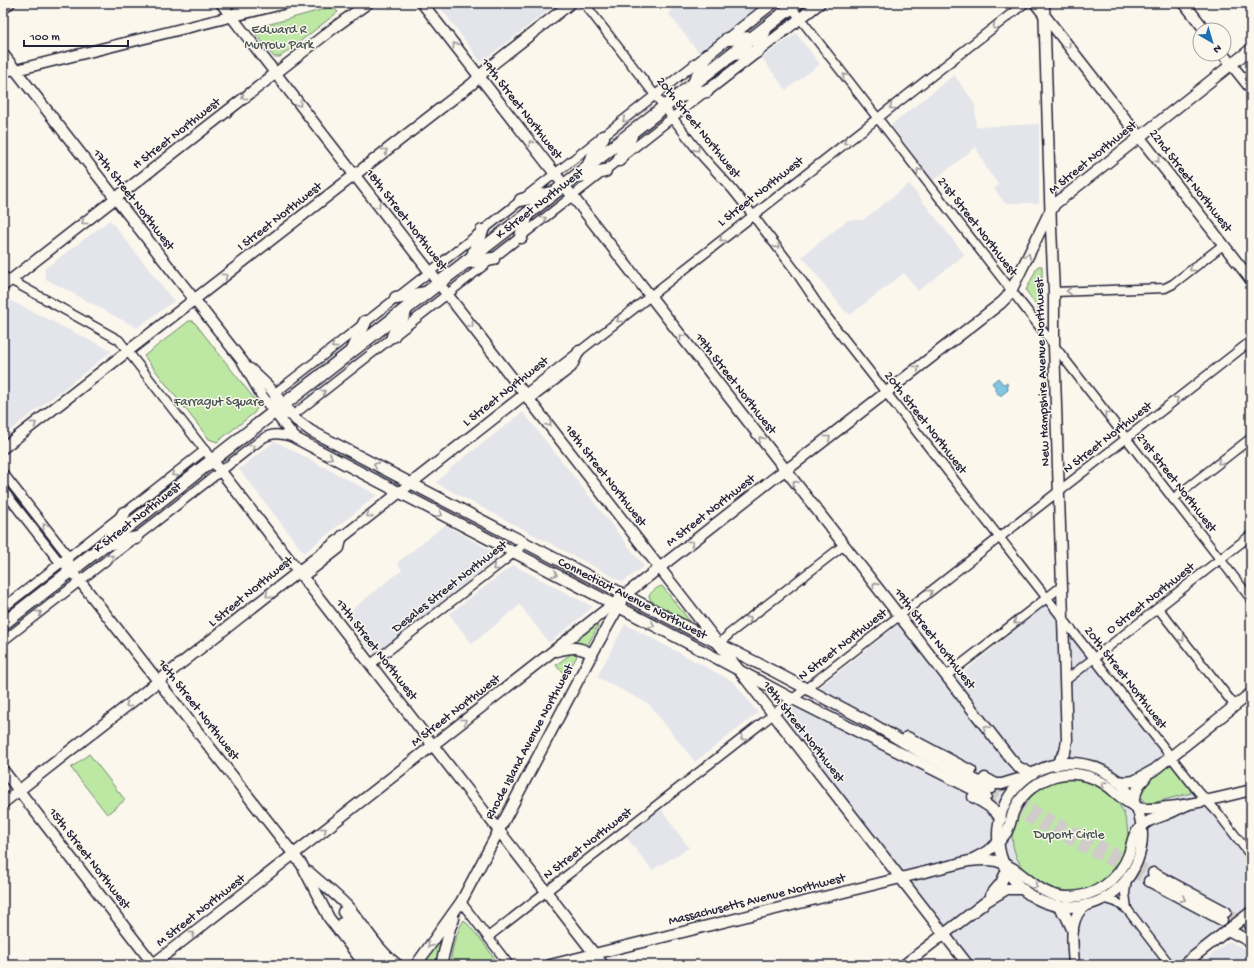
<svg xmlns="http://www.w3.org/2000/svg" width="1254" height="968" viewBox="0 0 1254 968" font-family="'Gochi Hand',sans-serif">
<rect width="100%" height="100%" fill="#fbf7ec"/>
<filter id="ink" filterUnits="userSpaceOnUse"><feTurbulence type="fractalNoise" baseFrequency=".025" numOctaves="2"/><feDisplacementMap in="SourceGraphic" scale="8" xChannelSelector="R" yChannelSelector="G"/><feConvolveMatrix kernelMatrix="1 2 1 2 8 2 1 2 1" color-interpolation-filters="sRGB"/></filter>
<g filter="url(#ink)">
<g fill="#e3e5eb">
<polygon points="437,3 468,3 472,11 479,6 490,3 558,3 481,62"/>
<polygon points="681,3 763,3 699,53 668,13"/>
<polygon points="796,33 820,64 786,90 762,58"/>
<polygon points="954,75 971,98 975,106 976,127 1039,124 1039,203 1005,203 994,189 999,185 988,171 976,147 933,181 891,125"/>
<polygon points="909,184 965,255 918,291 904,273 850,315 847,312 846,313 802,256 848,220 863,220"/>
<polygon points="110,220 174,301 137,328 46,279 44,269"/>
<polygon points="7,299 112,351 3,436 3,302"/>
<polygon points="523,412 644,566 623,582 436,483 452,467"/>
<polygon points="275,441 377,495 304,553 239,469"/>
<polygon points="445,525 497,554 497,558 378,652 374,653 372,652 345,615 402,570 397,563"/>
<polygon points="513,565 593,607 549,643 520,605 472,644 449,614"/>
<polygon points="1046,604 1157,747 1177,764 1251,856 1251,912 1183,965 968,965 778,720 899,624 947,686"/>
<polygon points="625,624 734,682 758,713 695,762 649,704 597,677"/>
<polygon points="661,809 689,848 652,870 626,837"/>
<polygon points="1229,941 1251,952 1251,965 1198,965"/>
</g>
<g fill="#bde8a4" stroke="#708570">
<polygon points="328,8 335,9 338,12 280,57 274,57 252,29"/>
<polygon points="1038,266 1042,266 1042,312 1040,312 1026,290"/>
<polygon points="189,321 193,321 195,323 259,405 254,413 217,442 209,439 144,356"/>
<path d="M662 586 689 620 688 621 651 601 649 596C651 592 657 587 662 586Z"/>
<polygon points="596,624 597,624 598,626 587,646 578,645 576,643 577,640"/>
<polygon points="572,653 574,653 577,656 567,674 559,669 556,665"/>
<polygon points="89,754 125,800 107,814 71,768"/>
<polygon points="1168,765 1172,765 1189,787 1191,793 1156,802 1146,803 1139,796 1140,788"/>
<circle cx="1070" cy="835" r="58"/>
<path d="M464 920 483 942 499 965H451C449 955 458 928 464 920Z"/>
<polygon points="441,939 436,965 429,965 422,962"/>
</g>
<polygon fill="#82c5e3" stroke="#5c84a0" points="998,378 1003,384 1007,383 1008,390 1000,396 994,389 996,388 992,383"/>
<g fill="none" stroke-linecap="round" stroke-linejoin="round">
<g stroke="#d0ccc9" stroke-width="10" stroke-dasharray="10 5" stroke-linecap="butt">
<polyline points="991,788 1153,873"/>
<polyline points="986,796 1149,881"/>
<polyline points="1226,912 1247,923"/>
<polyline points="1222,920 1246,932"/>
</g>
<defs>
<g id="minor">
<polyline points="584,3 702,156 732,189 748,209 794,269 823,312 1197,790 1218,813 1251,856"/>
<polyline points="789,4 1251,599"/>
<polyline points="3,10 11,3"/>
<polyline points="231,16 246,3"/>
<polyline points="705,56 274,394 275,412 292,416 705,92"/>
<polyline points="3,72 16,70"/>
<polyline points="3,276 119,340 213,461"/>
<polyline points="1054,292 1165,288 1173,284 1223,245"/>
<polyline points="525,394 1025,3"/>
<polyline points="3,473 65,552 69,562"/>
<polyline points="3,490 57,559 65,565"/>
<polyline points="1173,499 1251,438"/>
<polyline points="3,608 205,450"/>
<polyline points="1158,608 1235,706"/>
<path d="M3 641 262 439C274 431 283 435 295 438"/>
<polyline points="720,644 729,634 844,545"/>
<polyline points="371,664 505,560 525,543"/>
<polyline points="946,676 1062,586"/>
<polyline points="1066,680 1251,535"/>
<polyline points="1103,898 1116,902 1127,909 1170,965"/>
<polyline points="461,902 509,965"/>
<polyline points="1127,909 1125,893 1127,878"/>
<polyline points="488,937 1251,341"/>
</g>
<g id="major">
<polyline points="221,3 968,965"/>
<polyline points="422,3 1010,758 1018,767 1032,774"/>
<polyline points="1035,3 1251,280"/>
<polyline points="1044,3 1051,228 1054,292 1054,345 1067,740 1065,752 1056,765"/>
<polyline points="1184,3 1205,30"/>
<polyline points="3,54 243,362 262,396 295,438 705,652 787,696 986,796"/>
<polyline points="1223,54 1251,89"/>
<polyline points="707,55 773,3"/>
<polyline points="16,70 286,3"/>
<polyline points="707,91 820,3"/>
<polyline points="3,286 335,27 368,3"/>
<polyline points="250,369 269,387 296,420 311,431 694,631 773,671 871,723 920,752 991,788"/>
<polyline points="529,399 571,367 579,351"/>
<polyline points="3,448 446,104 472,84 488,68 571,3"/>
<polyline points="213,461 603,965"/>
<polyline points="72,571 302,865 329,918 365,965"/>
<polyline points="303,576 339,548 342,536"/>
<path d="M557 651C572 647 578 646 592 654"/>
<polyline points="907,737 971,771"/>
<circle cx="1070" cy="835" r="72"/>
<polyline points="3,770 154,965"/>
<polyline points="985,778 996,784 1002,784 1025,777"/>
<polyline points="1117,781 1127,782 1134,781 1154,770 1251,693"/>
<path d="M973 797C984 803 994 808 1001 819"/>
<polyline points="1133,801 1139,785 1146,777"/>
<polyline points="3,803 525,394"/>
<path d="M973 859C986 853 998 845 1006 833 1010 827 1011 819 1013 813 1019 797 1033 784 1049 778 1069 770 1092 774 1109 787 1120 796 1130 807 1144 809 1153 810 1160 808 1168 807 1196 804 1224 797 1251 790"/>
<path d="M309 872C321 883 336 894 348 907 365 926 377 950 398 965"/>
<polyline points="1153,873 1226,912"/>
<polyline points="1149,881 1222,920"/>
<polyline points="991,895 1001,883 1007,870"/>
<polyline points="1057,905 1066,916 1073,931"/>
<polyline points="343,912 384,965"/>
<polyline points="342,923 375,965"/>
<polyline points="1250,925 1251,925"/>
<polyline points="1228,930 1251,942"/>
<polyline points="152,965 778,475 793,465 1001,303 1006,298 1011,291 1048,215 1055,204 1251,49"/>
<polyline points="416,965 461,902 592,654 621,602"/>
<polyline points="441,965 450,928 454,919"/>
<path d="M550 965 969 861C978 860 988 859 996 861 1024 868 1034 895 1066 897 1094 898 1119 881 1129 854 1132 845 1132 836 1139 829 1147 820 1154 819 1165 815 1172 812 1180 808 1187 805"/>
<polyline points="904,965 987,901 1007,889 1023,889"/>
<path d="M1074 965C1073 945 1067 918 1086 905"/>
<polyline points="1183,965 1251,912"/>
</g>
<g id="highway">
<polyline points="727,39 754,38"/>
<polyline points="732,54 756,52 765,30"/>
<polyline points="694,83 707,55"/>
<polyline points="680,96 707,91"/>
<polyline points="619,160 631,136"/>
<polyline points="589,164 603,137"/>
<polyline points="579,176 605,171"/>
<polyline points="521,200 552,193"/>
<polyline points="521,237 527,214"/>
<polyline points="472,258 482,231"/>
<polyline points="467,262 493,259"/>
<polyline points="396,298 426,293"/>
<polyline points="393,336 405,312"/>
<polyline points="352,350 365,322"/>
<polyline points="109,539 124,513"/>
<polyline points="108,544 136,538"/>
<polyline points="3,624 797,3"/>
</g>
</defs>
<use href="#minor" stroke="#22223b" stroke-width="11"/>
<use href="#major" stroke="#22223b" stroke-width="13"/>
<use href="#highway" stroke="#22223b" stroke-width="15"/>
<use href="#minor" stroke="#fbf7ec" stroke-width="8"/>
<use href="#major" stroke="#fbf7ec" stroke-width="10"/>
<use href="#highway" stroke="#fbf7ec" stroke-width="12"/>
</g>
<defs><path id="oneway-chevron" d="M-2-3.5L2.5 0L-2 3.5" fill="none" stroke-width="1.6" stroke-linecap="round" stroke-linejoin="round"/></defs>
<g stroke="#99979c">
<use href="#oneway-chevron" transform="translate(995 27) rotate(142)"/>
<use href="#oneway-chevron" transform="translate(455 45) rotate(-128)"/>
<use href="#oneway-chevron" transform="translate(1068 46) rotate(53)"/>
<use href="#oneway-chevron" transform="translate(845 76) rotate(-128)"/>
<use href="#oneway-chevron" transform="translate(244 97) rotate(142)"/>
<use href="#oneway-chevron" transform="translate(299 104) rotate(52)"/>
<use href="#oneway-chevron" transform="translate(892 107) rotate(142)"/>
<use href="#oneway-chevron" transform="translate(625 120) rotate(142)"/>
<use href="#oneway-chevron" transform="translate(846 142) rotate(142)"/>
<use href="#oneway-chevron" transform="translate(531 143) rotate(-128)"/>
<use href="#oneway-chevron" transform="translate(697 149) rotate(52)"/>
<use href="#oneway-chevron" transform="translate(385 151) rotate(-38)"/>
<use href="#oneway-chevron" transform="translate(1157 160) rotate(52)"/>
<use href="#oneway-chevron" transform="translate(919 171) rotate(-128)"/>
<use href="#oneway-chevron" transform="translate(378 206) rotate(52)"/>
<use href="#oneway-chevron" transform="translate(544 219) rotate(-39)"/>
<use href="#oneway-chevron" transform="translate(84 222) rotate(142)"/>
<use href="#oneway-chevron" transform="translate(722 239) rotate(142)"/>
<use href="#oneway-chevron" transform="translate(777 246) rotate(52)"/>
<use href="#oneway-chevron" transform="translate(1028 256) rotate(-64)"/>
<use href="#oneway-chevron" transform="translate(1192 269) rotate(142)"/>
<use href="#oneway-chevron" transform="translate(225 276) rotate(-38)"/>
<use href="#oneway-chevron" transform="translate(1069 291) rotate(179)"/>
<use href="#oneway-chevron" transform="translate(619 320) rotate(142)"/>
<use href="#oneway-chevron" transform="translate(471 325) rotate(52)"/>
<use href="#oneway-chevron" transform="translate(682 337) rotate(-128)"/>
<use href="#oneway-chevron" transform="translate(334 346) rotate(142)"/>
<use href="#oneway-chevron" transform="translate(917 368) rotate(-38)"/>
<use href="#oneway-chevron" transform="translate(323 392) rotate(-38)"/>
<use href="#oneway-chevron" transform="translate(1176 399) rotate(-38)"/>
<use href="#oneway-chevron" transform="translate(1107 414) rotate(-128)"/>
<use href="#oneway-chevron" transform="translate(34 424) rotate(-38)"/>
<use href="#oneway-chevron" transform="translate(549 424) rotate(52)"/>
<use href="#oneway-chevron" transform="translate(828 438) rotate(-38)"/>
<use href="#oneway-chevron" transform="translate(761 439) rotate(-128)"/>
<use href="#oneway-chevron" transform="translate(252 447) rotate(-38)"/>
<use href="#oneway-chevron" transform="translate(330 457) rotate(28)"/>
<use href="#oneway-chevron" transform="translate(1220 462) rotate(142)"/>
<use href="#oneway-chevron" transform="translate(376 465) rotate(-153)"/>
<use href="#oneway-chevron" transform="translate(174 474) rotate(142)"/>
<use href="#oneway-chevron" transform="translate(795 483) rotate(-128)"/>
<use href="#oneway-chevron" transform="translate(440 514) rotate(27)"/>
<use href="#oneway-chevron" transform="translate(1030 514) rotate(-38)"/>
<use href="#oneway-chevron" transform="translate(369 515) rotate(142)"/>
<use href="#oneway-chevron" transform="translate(45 526) rotate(-128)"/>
<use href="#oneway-chevron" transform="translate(691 543) rotate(-38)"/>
<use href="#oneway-chevron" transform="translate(111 557) rotate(-38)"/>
<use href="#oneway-chevron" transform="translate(495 568) rotate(142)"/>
<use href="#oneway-chevron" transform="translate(555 574) rotate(28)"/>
<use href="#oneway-chevron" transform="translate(875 585) rotate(-128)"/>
<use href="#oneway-chevron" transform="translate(930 592) rotate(-38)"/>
<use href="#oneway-chevron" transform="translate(268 595) rotate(141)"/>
<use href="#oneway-chevron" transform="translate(39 613) rotate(-38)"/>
<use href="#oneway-chevron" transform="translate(749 619) rotate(-38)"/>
<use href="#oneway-chevron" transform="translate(1016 622) rotate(142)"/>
<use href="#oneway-chevron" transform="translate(652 625) rotate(28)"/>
<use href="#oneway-chevron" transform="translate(1182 639) rotate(52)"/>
<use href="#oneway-chevron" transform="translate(128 705) rotate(142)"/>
<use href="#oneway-chevron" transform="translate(464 721) rotate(-38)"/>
<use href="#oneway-chevron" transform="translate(986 728) rotate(-128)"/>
<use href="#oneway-chevron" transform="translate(743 738) rotate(142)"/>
<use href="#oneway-chevron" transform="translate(1104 784) rotate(-147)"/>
<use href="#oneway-chevron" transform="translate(324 830) rotate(-38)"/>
<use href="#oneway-chevron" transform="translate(1035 886) rotate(35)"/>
<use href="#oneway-chevron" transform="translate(1183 899) rotate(28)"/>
<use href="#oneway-chevron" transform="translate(192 934) rotate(-38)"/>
<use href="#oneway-chevron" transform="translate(430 945) rotate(127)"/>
</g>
</g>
<g text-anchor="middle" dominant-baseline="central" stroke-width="3" stroke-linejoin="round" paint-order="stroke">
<g font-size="13" fill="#495455" stroke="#fbf7ec">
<text x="279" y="30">Edward R<tspan x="279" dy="15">Murrow Park</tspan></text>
<text x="219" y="402">Farragut Square</text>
<text x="1069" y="835">Dupont Circle</text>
</g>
<g font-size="13" fill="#22223b" stroke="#fbf7ec">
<text transform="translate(521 109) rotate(52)">19th Street Northwest</text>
<text transform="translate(698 128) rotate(51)">20th Street Northwest</text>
<text transform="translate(177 134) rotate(-38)">H Street Northwest</text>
<text transform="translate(1093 158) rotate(-39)">M Street Northwest</text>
<text transform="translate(1190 181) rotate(52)">22nd Street Northwest</text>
<text transform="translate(761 192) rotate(-38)">L Street Northwest</text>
<text transform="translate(133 200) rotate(52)">17th Street Northwest</text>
<text transform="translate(540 204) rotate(-38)">K Street Northwest</text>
<text transform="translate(280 217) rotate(-38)">I Street Northwest</text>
<text transform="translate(406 220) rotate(52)">18th Street Northwest</text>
<text transform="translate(977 227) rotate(52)">21st Street Northwest</text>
<text transform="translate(1043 372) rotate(-92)">New Hampshire Avenue Northwest</text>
<text transform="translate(735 384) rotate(52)">19th Street Northwest</text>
<text transform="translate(506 392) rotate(-38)">L Street Northwest</text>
<text transform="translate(925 423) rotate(52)">20th Street Northwest</text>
<text transform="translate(1108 438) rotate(-38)">N Street Northwest</text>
<text transform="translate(605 476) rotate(52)">18th Street Northwest</text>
<text transform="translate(1176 483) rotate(52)">21st Street Northwest</text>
<text transform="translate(711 511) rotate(-38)">M Street Northwest</text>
<text transform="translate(138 518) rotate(-38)">K Street Northwest</text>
<text transform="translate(450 587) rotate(-38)">Desales Street Northwest</text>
<text transform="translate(251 592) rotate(-39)">L Street Northwest</text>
<text transform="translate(632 599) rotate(27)">Connecticut Avenue Northwest</text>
<text transform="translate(1151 599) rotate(-38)">O Street Northwest</text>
<text transform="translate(934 639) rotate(52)">19th Street Northwest</text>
<text transform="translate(843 645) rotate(-38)">N Street Northwest</text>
<text transform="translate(376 650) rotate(52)">17th Street Northwest</text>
<text transform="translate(1125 678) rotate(52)">20th Street Northwest</text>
<text transform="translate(198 710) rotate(52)">16th Street Northwest</text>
<text transform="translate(456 711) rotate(-38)">M Street Northwest</text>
<text transform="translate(803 732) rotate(52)">18th Street Northwest</text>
<text transform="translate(530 742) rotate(-62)">Rhode Island Avenue Northwest</text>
<text transform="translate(588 844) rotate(-38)">N Street Northwest</text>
<text transform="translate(89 859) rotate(52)">15th Street Northwest</text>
<text transform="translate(757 900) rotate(-14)">Massachusetts Avenue Northwest</text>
<text transform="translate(201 911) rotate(-38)">M Street Northwest</text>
</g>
</g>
<rect width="1254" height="968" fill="none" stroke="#fbf7ec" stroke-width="16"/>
<rect x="8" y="8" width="1238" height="952" fill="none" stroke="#22223b" stroke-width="1.5" filter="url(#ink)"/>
<g transform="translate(1212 42) rotate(142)"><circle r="19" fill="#fbf7ec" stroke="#a4a2a5"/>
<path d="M0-3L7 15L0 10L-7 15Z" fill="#1f6fb2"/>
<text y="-6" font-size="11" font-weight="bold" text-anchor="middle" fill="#22223b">N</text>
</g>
<path d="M24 40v6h104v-6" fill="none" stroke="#22223b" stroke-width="2"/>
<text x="30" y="40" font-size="12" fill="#22223b" stroke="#fbf7ec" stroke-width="3" paint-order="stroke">100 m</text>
</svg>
